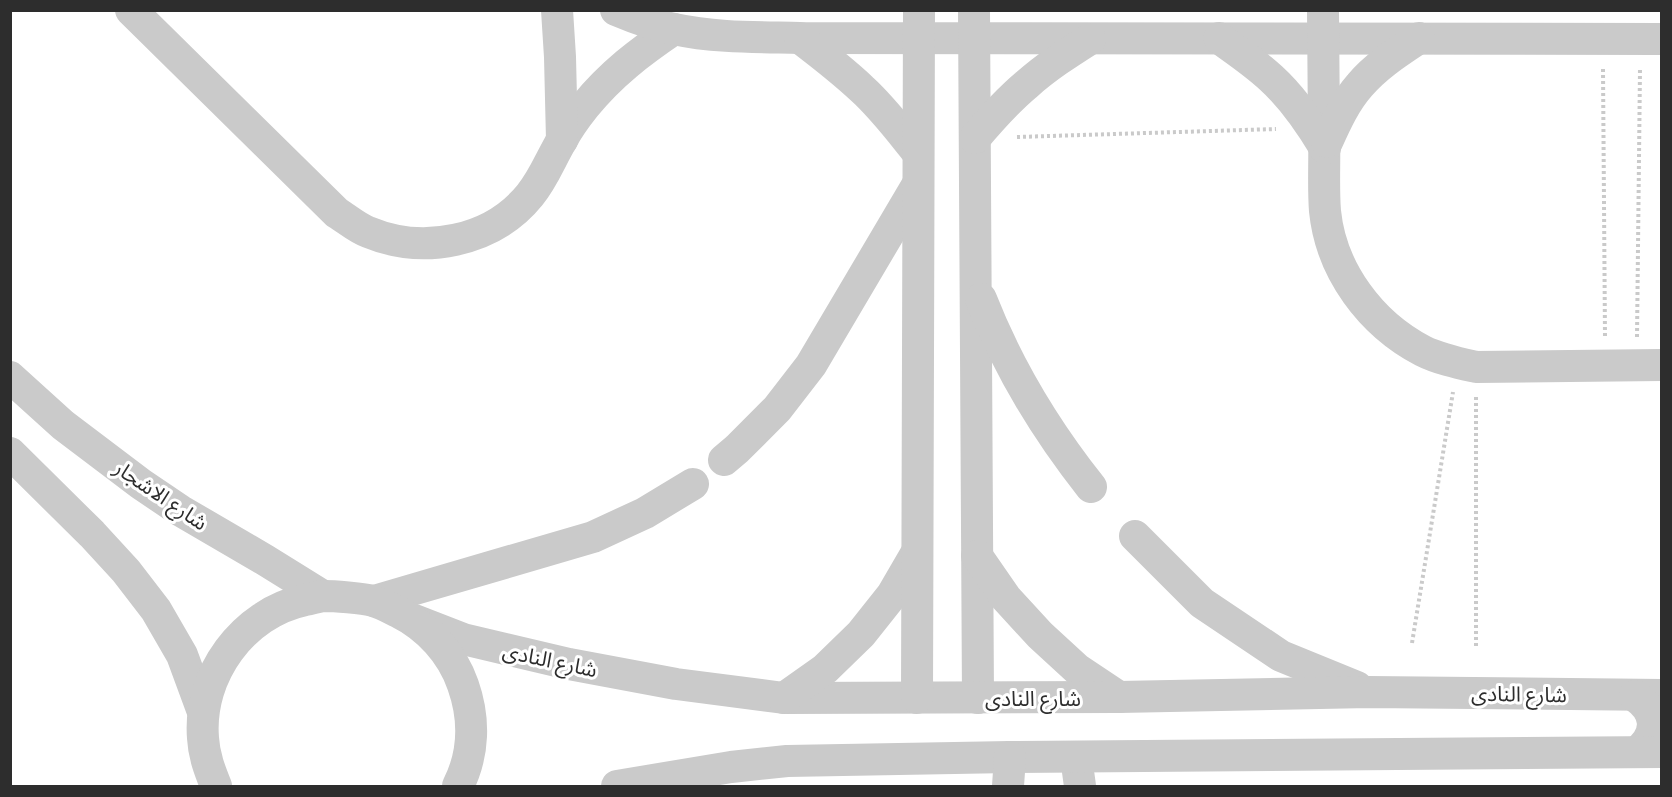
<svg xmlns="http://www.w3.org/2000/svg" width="1672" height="797" viewBox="0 0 1672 797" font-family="Figtree,'Noto Sans Arabic',sans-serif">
<rect width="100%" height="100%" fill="#fff"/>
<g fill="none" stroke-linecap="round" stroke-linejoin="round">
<g stroke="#cacaca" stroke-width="4" stroke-dasharray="3 3" stroke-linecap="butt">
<polyline points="1603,69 1605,337"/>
<polyline points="1017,137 1276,129"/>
<polyline points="1637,337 1640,69"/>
<polyline points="1476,397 1476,648"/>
<polyline points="1412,643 1453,392"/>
</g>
<g stroke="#cacaca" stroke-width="32">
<path d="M131 10 337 213C347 219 357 228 368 232 423 255 492 242 530 195 544 178 551 158 562 140 568 128 577 116 585 106 611 74 640 52 674 29"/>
<polyline points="557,10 560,57 562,140"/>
<path d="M616 10C635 18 654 25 674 29 715 38 758 37 800 38L1662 39"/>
<polyline points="974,10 978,698"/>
<path d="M1323 10C1323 52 1324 93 1324 134 1325 159 1323 186 1325 211 1331 271 1371 324 1423 351 1439 359 1458 363 1476 367L1662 365"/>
<path d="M800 38C821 54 842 70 862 89 883 108 900 131 918 153"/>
<path d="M1219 38C1237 51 1255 63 1271 78 1293 98 1310 123 1325 148"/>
<path d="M975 138C991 119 1007 101 1026 85 1046 67 1068 53 1090 39"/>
<path d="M1327 142C1336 122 1345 102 1360 85 1376 66 1398 52 1419 38"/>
<path d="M981 299C1008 368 1045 429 1091 487"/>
<polyline points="10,377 63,425 141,484 181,511 265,560 323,596"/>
<polyline points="10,453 92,534 126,571 156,610 182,655 203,712"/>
<polyline points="724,460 737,449 777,409 811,365 918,184"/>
<polyline points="1135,536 1202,603 1281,656 1357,687"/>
<polyline points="977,556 1006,598 1040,635 1077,669 1119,697"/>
<polyline points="374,601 593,537 645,513 693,484"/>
<polyline points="414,620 463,639 569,664 676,684 784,698 1119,697 1369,692 1662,695"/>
<path d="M1635 696C1658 712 1659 734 1637 752"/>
<polyline points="784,698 825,669 861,634 892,595 917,552"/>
<polyline points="917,698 919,10"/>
<polyline points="1076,757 1080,786"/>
<path d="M216 786C210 771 204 756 203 738 198 675 243 613 305 600 311 599 317 597 323 596 333 596 363 598 373 601 381 603 390 608 398 612 428 627 452 653 463 685 475 719 474 754 458 786"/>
<polyline points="617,786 731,767 787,761 1010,757 1662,752"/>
<polyline points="1008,786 1010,757"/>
</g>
</g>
<g text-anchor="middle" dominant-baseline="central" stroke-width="6" stroke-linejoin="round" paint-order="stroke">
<g font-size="21" fill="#2d2d2d" stroke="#fff">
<text transform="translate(161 495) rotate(34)">شارع الاشجار</text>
<text transform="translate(550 660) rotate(12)">شارع النادى</text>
<text transform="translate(1519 694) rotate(1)">شارع النادى</text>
<text x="1033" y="698">شارع النادى</text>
</g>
</g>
<rect width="1672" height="797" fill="none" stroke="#2d2d2d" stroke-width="24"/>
</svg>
